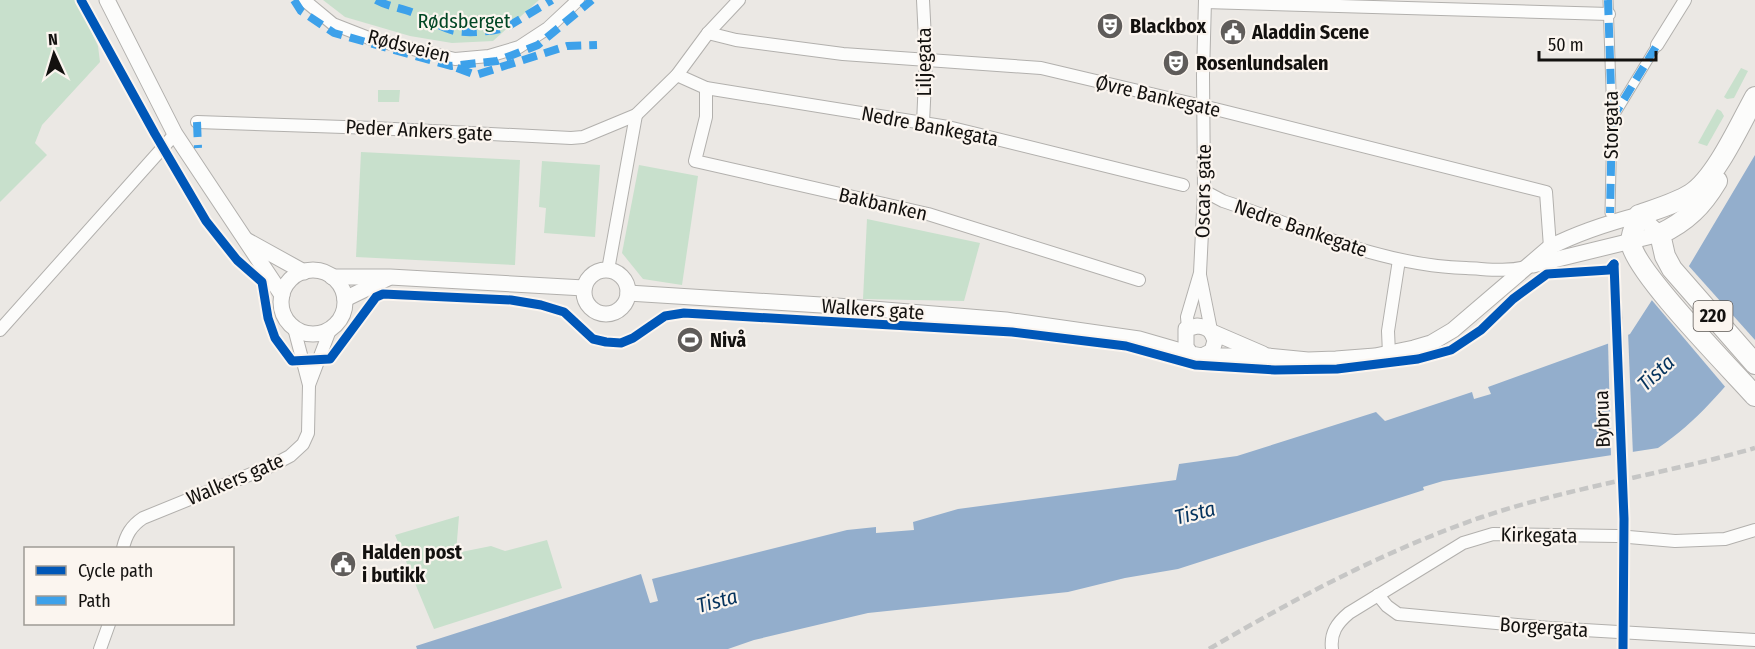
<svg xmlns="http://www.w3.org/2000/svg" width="1755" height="649" viewBox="0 0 1755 649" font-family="'Fira Sans Condensed',sans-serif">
<rect width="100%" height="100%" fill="#ebe8e4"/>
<g fill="#c8e0cc">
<polygon points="0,0 76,0 98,46 100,62 42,125 35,143 47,155 0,202"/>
<polygon points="323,0 539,0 493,41 452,43 410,36 345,17"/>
<polygon points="1741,68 1748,71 1734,98 1727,99 1724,97"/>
<polygon points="378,90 400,90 399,102 378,102"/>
<polygon points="1717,109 1721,111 1724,116 1707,146 1698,143"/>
<polygon points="361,152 520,160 515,265 356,257"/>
<polygon points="542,161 600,165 595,237 544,233 546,208 539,207"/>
<polygon points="639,165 698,176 682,285 643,279 622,253"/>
<polygon points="867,219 980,243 964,301 863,299"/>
<polygon points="459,516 456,553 491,546 505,551 547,540 562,588 434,629 395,535"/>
</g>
<path fill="#93aecc" d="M1755 155V351C1725 387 1697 422 1658 448L1443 481 1423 487 1424 490 1178 569 1125 578 1068 592 868 613 754 640 728 649H417L416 646 641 574 650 603 658 601 652 579 847 530 876 527V533L914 530 913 522 958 509 1176 480 1179 464 1237 456 1376 412 1385 421 1472 392 1474 399 1491 394 1488 387 1607 344 1630 334 1652 300 1689 266Z"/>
<g fill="#ebe8e4">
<polygon points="1687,264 1755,340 1755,356 1727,389 1650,298"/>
<polygon points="1628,331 1633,456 1611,458 1608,341"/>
</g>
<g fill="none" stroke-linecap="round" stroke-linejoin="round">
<defs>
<g id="pedestrian">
<polyline points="1608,0 1612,119 1610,213"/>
<polyline points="1612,119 1657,45"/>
<polyline points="1614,264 1617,317"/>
<polyline points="1623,649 1624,557"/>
</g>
<g id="minor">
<polyline points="304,0 333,24 374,40 455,59 489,56 519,47 548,28 578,0"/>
<polyline points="923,0 926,59 923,123"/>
<polyline points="1205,2 1609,14"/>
<polyline points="708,33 736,40 843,54 1041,68 1219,110 1546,192 1550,247"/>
<polyline points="1657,45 1685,0"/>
<polyline points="677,75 706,88 948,127 1183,185"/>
<polyline points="706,88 706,117 695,161 928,214 1139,280"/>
<polyline points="197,122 374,128 571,138 583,137 636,115 677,75 708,33 739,0"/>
<path d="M1204 191 1223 201C1302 228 1382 266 1466 268 1489 269 1503 272 1526 267"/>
<polyline points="608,270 636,115"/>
<polyline points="1200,275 1211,330"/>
<polyline points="1188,328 1187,317 1200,273 1204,191 1203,75 1205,0"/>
<polyline points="0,330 175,134"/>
<polyline points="1389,354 1388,331 1399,260"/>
<polyline points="309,385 330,330"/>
<path d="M123 548C126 535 131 526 143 518L271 466 290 456 303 444 308 433 309 385 294 328"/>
<polyline points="1378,595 1387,606 1398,614 1550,628 1755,640"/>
<polyline points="100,649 109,624"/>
<path d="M1332 649C1330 633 1337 623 1349 613L1463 543 1493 534 1617 536 1675 541 1725 539 1755 530"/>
</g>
<g id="tertiary">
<polyline points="107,0 175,134 282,295"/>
<polyline points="246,240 304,272"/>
<polyline points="1533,265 1660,234"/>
<circle cx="606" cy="292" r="22"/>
<circle cx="313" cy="302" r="32"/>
<polyline points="332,277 390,277 584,288"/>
<polyline points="628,293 837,306 1006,320 1139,339 1191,354"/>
<polyline points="345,299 388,278"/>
<path d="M1197 326C1209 327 1212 331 1215 341L1212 351 1202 356 1191 354 1186 347V329Z"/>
<polyline points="1212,332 1263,354"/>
<path d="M1202 356H1268L1308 360 1336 359 1375 356 1414 348 1431 343 1453 330 1550 247C1578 233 1608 223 1639 215L1660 234"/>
</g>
<g id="primary">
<path d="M1755 97C1740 124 1716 178 1691 194 1675 204 1656 209 1639 215 1636 223 1631 234 1631 242 1632 269 1732 370 1755 396"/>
<path d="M1717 181C1702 206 1687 221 1660 234L1665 256 1672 269 1755 364"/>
</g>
</defs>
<use href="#pedestrian" stroke="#b2b0ad" stroke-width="11"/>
<use href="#minor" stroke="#b2b0ad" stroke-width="14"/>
<use href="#tertiary" stroke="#b2b0ad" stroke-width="17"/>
<use href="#primary" stroke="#b2b0ad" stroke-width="22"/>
<use href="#pedestrian" stroke="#fcfcfb" stroke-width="9"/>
<use href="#minor" stroke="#fcfcfb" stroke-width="12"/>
<use href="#tertiary" stroke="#fcfcfb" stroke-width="15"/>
<use href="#primary" stroke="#fcfcfb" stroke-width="20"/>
<path stroke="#c6c6c5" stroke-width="4.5" stroke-dasharray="9 4.5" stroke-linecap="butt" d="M1209 649C1296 598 1386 550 1482 517 1571 487 1665 474 1755 448"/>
<defs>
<polyline id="pedestrian-bridge" points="1617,317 1624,519"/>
</defs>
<use href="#pedestrian-bridge" stroke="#b2b0ad" stroke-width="11" stroke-linecap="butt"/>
<use href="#pedestrian-bridge" stroke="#fcfcfb" stroke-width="9"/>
<g stroke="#3da1ea" stroke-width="8" stroke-dasharray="15 8" stroke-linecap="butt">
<polyline points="294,0 301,11 334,33 451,66 497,61 538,45 592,0"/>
<path d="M376 0C389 7 403 8 416 14 428 19 438 26 451 30 464 34 493 32 507 27L552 0"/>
<polyline points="1608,0 1612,119 1610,213"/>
<polyline points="457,68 476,75 567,46 597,45"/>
<polyline points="1612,119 1657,45"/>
<polyline points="197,122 198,148"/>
</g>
<defs>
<g id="cycleway">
<polyline points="81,0 155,134 206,221 237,260 262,282 268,318 275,338 292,361 330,359 376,297 383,294 511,300 541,305 564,312 593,339 606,342 621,343 633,338 665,316 684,313 1012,332 1126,346 1195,365 1275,370 1337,369 1418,359 1451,350 1481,330 1513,299 1547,274 1609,270 1614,264"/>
<polyline points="1614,264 1624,519 1623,649"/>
</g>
</defs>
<use href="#cycleway" stroke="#fbf5ef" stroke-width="13"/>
<use href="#cycleway" stroke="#0057b8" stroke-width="9"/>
</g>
<defs>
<symbol id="theatre-disc" viewBox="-11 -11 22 22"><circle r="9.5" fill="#5f5c5a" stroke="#fbf5ef"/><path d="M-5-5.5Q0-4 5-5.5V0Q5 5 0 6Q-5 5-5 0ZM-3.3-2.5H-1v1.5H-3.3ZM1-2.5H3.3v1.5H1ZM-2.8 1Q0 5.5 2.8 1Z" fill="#fff"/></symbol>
<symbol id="civic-disc" viewBox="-11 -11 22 22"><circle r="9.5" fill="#5f5c5a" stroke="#fbf5ef"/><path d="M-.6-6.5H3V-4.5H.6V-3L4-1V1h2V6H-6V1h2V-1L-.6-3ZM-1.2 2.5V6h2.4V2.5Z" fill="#fff"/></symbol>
<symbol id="stadium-disc" viewBox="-11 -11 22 22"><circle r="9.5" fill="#5f5c5a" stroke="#fbf5ef"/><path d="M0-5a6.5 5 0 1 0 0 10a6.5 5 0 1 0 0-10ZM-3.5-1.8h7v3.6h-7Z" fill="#fff"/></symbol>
</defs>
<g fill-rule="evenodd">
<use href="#theatre-disc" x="1095" y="11" width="30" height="30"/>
<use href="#civic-disc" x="1218" y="17" width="30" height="30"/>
<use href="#theatre-disc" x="1161" y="48" width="30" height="30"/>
<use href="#stadium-disc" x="675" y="325" width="30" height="30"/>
<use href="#civic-disc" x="328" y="549" width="30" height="30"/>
</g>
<g text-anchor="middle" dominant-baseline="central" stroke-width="4.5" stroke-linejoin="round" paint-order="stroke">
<rect fill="#fbf5ef" stroke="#595552" stroke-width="1.5" x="1693.5" y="301" width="39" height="30" rx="4.5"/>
<g font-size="18" font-weight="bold" fill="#13110f">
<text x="1713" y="316">220</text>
</g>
<g font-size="20" fill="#004624" stroke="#fbf5ef">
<text x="464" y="21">Rødsberget</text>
</g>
<g font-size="20" font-weight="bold" fill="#13110f" stroke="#fbf5ef" text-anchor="start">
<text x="1130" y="26">Blackbox</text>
<text x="1252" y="32">Aladdin Scene</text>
<text x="1196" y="63">Rosenlundsalen</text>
<text x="710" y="340">Nivå</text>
<text x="362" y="552">Halden post<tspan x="362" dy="23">i butikk</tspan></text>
</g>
<g font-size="20" fill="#13110f" stroke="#fbf5ef">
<text transform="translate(409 46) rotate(14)">Rødsveien</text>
<text transform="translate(924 62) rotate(-90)">Liljegata</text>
<text transform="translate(1158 96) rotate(13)">Øvre Bankegate</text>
<text transform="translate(1611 125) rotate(-90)">Storgata</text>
<text transform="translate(930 126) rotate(11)">Nedre Bankegata</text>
<text transform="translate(419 130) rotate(3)">Peder Ankers gate</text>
<text transform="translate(1203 191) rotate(-89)">Oscars gate</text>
<text transform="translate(883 204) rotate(13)">Bakbanken</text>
<text transform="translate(1301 228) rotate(19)">Nedre Bankegate</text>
<text transform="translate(873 309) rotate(4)">Walkers gate</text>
<text transform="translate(1602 419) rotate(-92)">Bybrua</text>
<text transform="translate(235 479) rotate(-23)">Walkers gate</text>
<text transform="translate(1539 535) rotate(1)">Kirkegata</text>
<text transform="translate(1544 627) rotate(4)">Borgergata</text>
</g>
<g font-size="21" font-style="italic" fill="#05335d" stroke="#fbf5ef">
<text transform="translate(1656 373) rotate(-43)">Tista</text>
<text transform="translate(1195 513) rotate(-14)">Tista</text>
<text transform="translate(717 601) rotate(-15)">Tista</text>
</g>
</g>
<rect x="24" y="547" width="210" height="78" fill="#fbf5ef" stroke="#9e9a95" stroke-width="1.5"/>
<rect x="36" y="566" width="30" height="9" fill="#0057b8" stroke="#9e9a95" stroke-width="1.5"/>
<text x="78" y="577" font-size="18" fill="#13110f">Cycle path</text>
<rect x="36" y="596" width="30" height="9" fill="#3da1ea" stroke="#9e9a95" stroke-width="1.5"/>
<text x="78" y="607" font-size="18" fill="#13110f">Path</text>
<g transform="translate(54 54) rotate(356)" stroke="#fbf5ef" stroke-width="4.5" paint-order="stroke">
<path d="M0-4.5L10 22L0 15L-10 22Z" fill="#13110f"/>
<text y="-9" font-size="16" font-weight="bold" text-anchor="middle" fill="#13110f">N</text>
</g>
<path d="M1539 51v9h117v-9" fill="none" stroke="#13110f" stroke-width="3"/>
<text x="1548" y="51" font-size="18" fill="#13110f" stroke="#fbf5ef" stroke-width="4.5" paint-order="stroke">50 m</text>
</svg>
